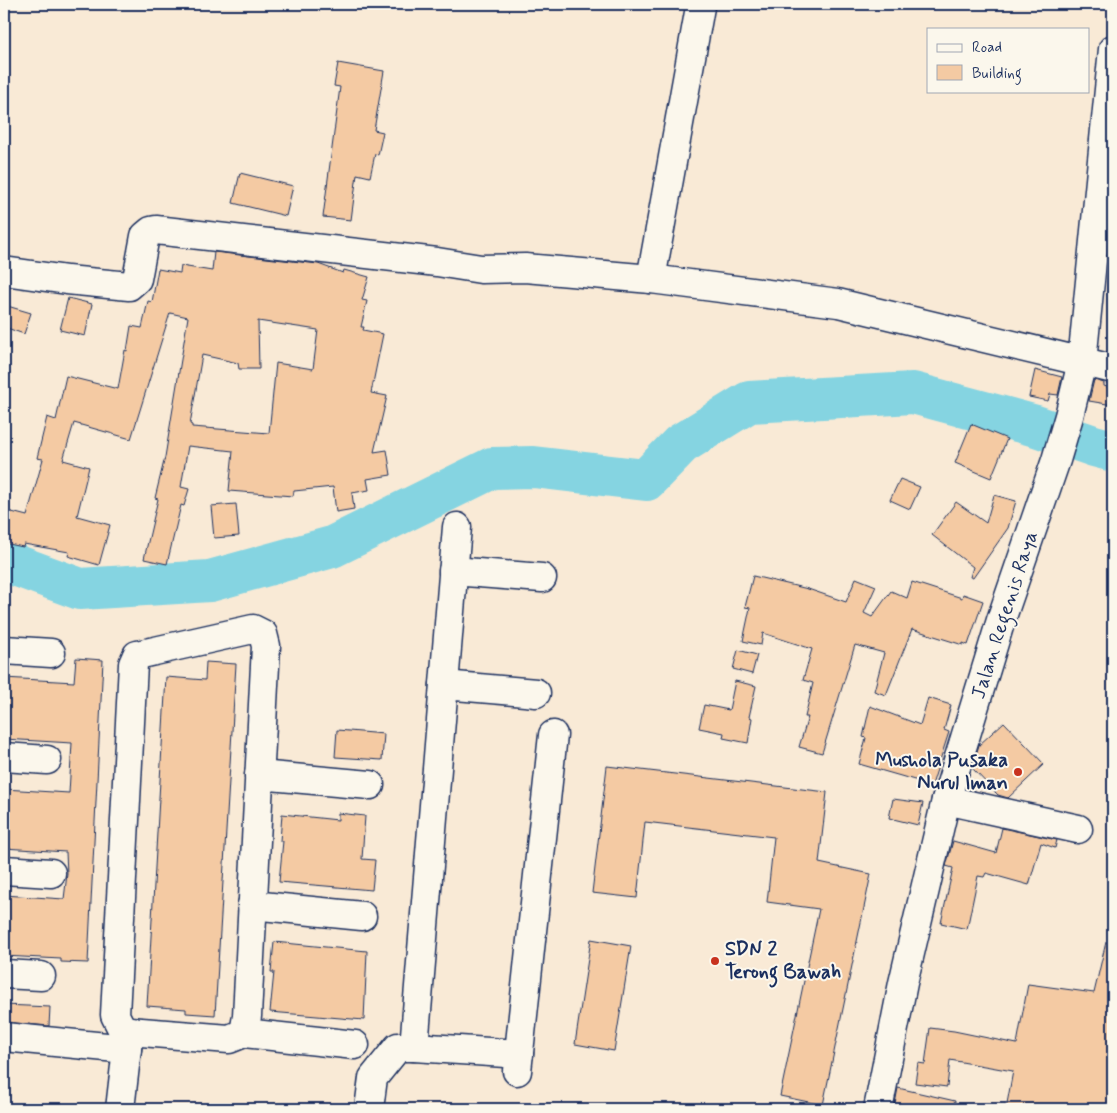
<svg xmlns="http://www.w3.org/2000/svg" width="1117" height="1113" viewBox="0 0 1117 1113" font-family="Mynerve,sans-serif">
<rect width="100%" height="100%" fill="#f9ead6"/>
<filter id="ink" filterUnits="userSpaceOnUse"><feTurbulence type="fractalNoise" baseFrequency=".02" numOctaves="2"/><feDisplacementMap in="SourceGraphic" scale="10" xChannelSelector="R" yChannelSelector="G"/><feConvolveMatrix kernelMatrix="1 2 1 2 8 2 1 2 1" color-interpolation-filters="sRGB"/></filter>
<g filter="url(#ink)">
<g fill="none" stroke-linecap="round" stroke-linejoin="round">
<polyline stroke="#85d4e1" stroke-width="42" points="4,561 80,589 210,581 332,547 492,468 533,467 646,480 681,444 749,402 913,393 1036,426 1094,446 1113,451"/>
</g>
<g fill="#f4caa3" stroke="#1b2f5e" fill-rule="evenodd">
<polygon points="338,63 384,71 374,130 383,132 378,155 375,154 370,177 357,174 351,220 323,217 340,87 334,86"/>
<polygon points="240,173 293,186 286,216 233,203"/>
<path d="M214 252 318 264 343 273 344 270 369 277 362 300 367 301 361 327H364L363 330 383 334 371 393 387 396 374 452 387 450 391 475 367 479 369 490 352 493 354 509 336 512 333 487 294 491 293 496 229 491 233 451 188 446 181 487 189 489 184 506 181 505 167 564 144 559 158 499 155 498 165 457 188 317 170 313 131 439 74 423 63 460 89 467 77 516 110 525 99 565 68 556 69 552 24 544 23 547 4 543V526L8 511 27 516 43 459 37 458 47 417 56 420 66 376 118 389 125 350 127 351 131 326 142 328 148 301 152 302 158 269 180 273 181 266 212 271ZM258 321 318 330 313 369 276 363 269 433 192 427V425L190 424 202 355 238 363 239 369H259Z"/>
<polygon points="68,298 92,304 85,336 60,330"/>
<polygon points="4,305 31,313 24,334 4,327"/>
<polygon points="1035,370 1062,377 1058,395 1050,394 1048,401 1029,397"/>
<polygon points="1094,380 1104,383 1104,386 1113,389 1113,405 1089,401"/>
<polygon points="971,424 1007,439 991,478 955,463"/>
<polygon points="900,479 920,487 910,509 890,500"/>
<polygon points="994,495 1016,501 1008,528 973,578 970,577 973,567 932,535 956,502 986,523"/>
<polygon points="236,504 239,536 214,538 211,506"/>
<polygon points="753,576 808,589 846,602 856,578 876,586 864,613 872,617 891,591 907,598 912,582 962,598 963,594 983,601 968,645 963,643 963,645 912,629 886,695 874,691 884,653 855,645 822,753 799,747 808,717 805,717 813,683 803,680 812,649 763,633 761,645 743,641 750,608 745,607"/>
<polygon points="738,650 757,655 752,674 733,669"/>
<polygon points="76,658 103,660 88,963 61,962 61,959 4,956 4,895 64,899 67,874 66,852 4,848 4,789 69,793 72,743 4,739 4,678 74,682"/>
<polygon points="206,662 236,664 215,1015 186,1013 186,1009 147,1006 166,677 205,680"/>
<polygon points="735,681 756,686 749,717 752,718 748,743 723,738 724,733 699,728 704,705 729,710"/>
<polygon points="928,698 951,705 944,730 949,732 932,785 859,764 866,738 863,737 870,706 920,725"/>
<polygon points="1004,722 1044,764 1008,798 998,795 972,768 979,745"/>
<polygon points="337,730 384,734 382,760 335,757"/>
<polygon points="607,766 827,792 819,863 871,874 823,1105 780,1096 819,909 767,902 774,837 645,822 637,898 592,893"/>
<polygon points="893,799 923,803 918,825 889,818"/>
<polygon points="338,813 365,816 362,859 375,860 372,890 279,882 283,841 280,841 282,814 338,820"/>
<polygon points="1002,828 1057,840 1055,848 1041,843 1029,885 986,873 984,877 978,876 967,929 941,923 953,868 946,866 953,841 996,853"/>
<polygon points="591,939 631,946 614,1051 575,1044"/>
<polygon points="274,942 367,951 364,1020 270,1012 274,972 271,972"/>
<polygon points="1106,942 1113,943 1113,1109 1006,1109 1013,1071 950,1060 947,1087 915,1083 918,1063 925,1064 930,1028 954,1031 1017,1044 1028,984 1094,993"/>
<polygon points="4,1005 50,1007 49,1026 4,1022"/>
<polygon points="898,1088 955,1101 954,1109 894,1109"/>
</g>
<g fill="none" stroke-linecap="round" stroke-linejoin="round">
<defs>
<g id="minor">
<polyline points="4,271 67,280 129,286 137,279 145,236 151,231 156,230 437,262 481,269 525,268 651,279 838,303 1113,369"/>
<polyline points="651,279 700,7"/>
<polyline points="453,571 542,578"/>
<polygon points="253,629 263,634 266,646 247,1016 244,1033 229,1039 129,1031 121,1027 115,1015 133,664 137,655"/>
<polyline points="4,650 51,653"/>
<polyline points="444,685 536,693"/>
<polyline points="4,757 47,760"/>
<polyline points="259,775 370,785"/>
<polyline points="946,800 1078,829"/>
<polyline points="4,870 51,873"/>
<polyline points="252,905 362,916"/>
<polyline points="4,974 41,976"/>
<polyline points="244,1033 355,1045"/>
<polyline points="4,1037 127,1049"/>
<polyline points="414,1047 457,527"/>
<polyline points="517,1071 553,735"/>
<polyline points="120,1109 129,1031"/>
<polyline points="369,1109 373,1078 398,1047 414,1047 519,1054"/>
<polyline points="878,1109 903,983 946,800 1001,620 1056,460 1069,416 1082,362 1113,49"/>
</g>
</defs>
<use href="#minor" stroke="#1b2f5e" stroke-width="31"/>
<use href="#minor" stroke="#fbf7ec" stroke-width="28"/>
</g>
</g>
<g fill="#c8321e" stroke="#fbf7ec" stroke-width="2">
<circle cx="1018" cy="772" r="5"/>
<circle cx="715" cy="961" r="5"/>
</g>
<g text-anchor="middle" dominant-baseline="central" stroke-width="4" stroke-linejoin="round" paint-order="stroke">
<g font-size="20" fill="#1b2f5e" stroke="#fbf7ec">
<text transform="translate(1005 615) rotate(-72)">Jalan Regenis Raya</text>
</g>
<g font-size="20" font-weight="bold" fill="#1b2f5e" stroke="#fbf7ec" text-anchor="end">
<text x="1008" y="760">Mushola Pusaka<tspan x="1008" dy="23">Nurul Iman</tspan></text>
<text x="725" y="949" text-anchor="start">SDN 2<tspan x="725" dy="23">Terong Bawah</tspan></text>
</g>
</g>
<rect width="1117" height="1113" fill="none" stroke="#fbf7ec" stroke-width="20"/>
<rect x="10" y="10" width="1097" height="1093" fill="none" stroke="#1b2f5e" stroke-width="2" filter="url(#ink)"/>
<rect x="927" y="28" width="162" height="65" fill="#fbf7ec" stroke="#a1a7b3"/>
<rect x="937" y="44" width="25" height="8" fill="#fbf7ec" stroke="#a1a7b3"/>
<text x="972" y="52" font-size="15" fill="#1b2f5e">Road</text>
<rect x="937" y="65" width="25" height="15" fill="#f4caa3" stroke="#a1a7b3"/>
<text x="972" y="78" font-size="15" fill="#1b2f5e">Building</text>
</svg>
